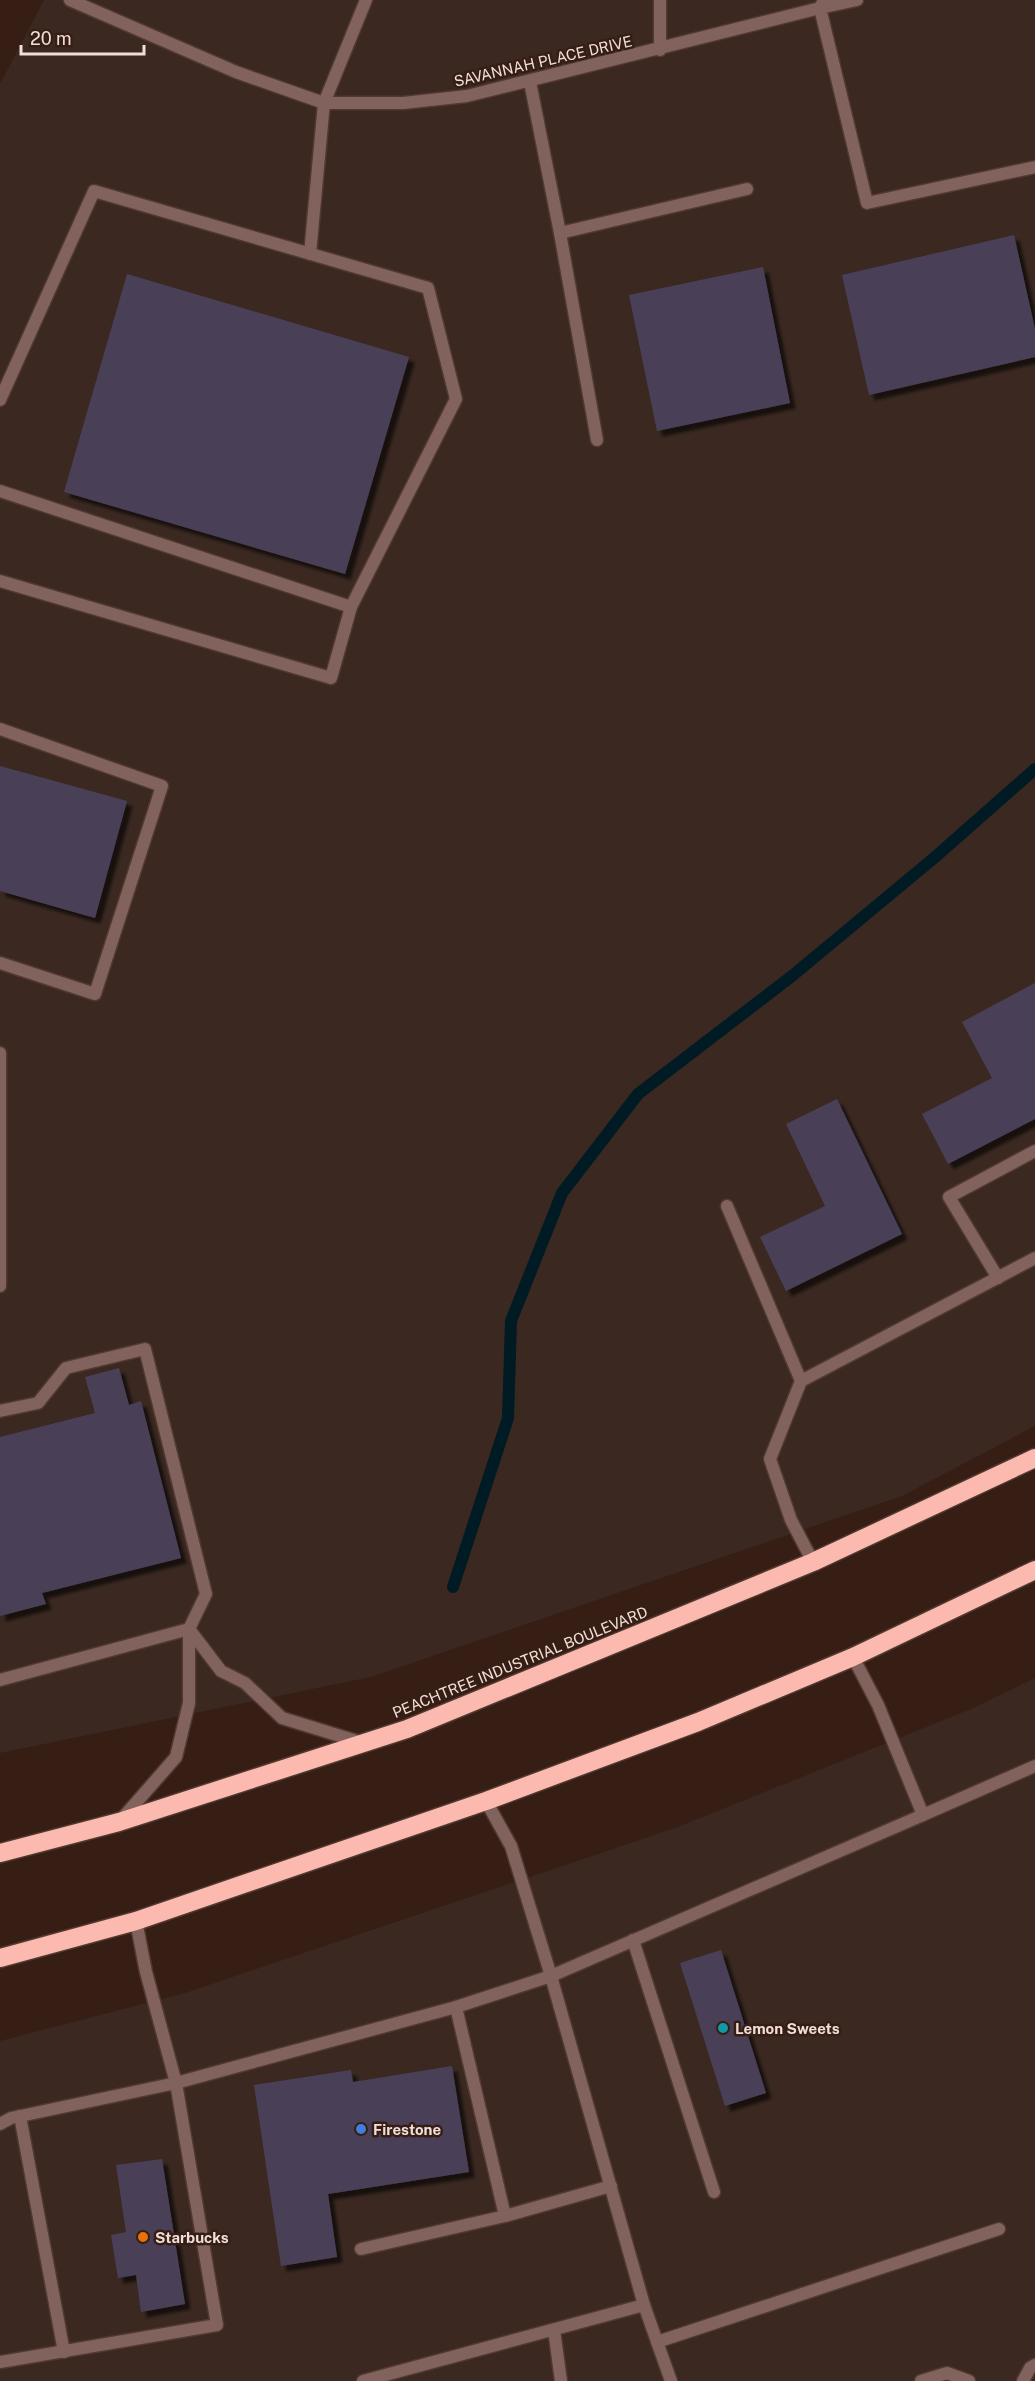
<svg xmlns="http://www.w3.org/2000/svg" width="1035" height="2381" viewBox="0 0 1035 2381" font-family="'Public Sans',sans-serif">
<defs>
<filter id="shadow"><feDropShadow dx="5.5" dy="5.5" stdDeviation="1.5" flood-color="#0009"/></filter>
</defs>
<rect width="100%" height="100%" fill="#371e14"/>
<g fill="#3a2821">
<polygon points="44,0 1035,0 1035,1426 902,1496 371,1677 0,1753 0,84"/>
<polygon points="1035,1678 1035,2381 0,2381 0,2041 185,1993 675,1828 971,1709"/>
</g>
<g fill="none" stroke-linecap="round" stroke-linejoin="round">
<polyline stroke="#001b23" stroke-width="12" points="453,1587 508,1418 511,1321 562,1193 638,1094 792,976 934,858 1035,769"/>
</g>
<g fill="#4a4059" filter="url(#shadow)">
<polygon points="1014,235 1035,329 1035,357 869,395 842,275"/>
<polygon points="763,267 790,403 657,431 629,295"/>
<polygon points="127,274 409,357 345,574 64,492"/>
<polygon points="0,766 127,801 95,918 0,891"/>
<polygon points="1035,983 1035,1119 948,1164 922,1114 992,1078 962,1022"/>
<polygon points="837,1099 902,1234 786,1291 760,1237 825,1206 786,1124"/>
<polygon points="119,1368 129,1405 141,1401 181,1558 42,1593 46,1604 0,1616 0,1437 95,1413 85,1377"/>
<polygon points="721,1950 766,2093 725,2106 680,1963"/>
<polygon points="452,2066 469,2172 328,2194 337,2257 281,2266 254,2085 351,2070 353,2082"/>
<polygon points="162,2159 185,2304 141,2312 136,2275 118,2278 111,2235 126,2232 116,2165"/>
</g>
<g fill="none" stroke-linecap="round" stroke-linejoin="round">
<defs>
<g id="lane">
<polyline points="824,0 820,8 867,203 1035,167"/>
<polyline points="820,8 857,0"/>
<polyline points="660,50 660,0"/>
<polyline points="530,82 560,233 597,440"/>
<polyline points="560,233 747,189"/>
<polyline points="310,254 324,103 366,0"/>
<polyline points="0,400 94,191 428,288 456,399 351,607 0,491"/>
<polyline points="0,581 331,678 351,607"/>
<polyline points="0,729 162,786 95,994 0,963"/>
<polyline points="0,1053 0,1286"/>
<polyline points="727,1206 801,1381"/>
<polyline points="998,1278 949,1197 1035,1151"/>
<polyline points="0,1411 38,1403 66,1368 145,1349 206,1594 189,1629 189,1703 176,1757 120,1821"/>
<polyline points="813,1562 791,1520 770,1459 801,1381 1035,1258"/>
<polyline points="189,1629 221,1671 245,1683 282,1718 363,1743"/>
<polyline points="0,1680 189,1629"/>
<polyline points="486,1801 511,1846 551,1976 644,2305 671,2381"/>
<polyline points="923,1815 1035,1766"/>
<polyline points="136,1921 146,1972 176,2083 456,2007 505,2216 611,2186"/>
<polyline points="633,1940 714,2192"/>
<polyline points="456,2007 551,1976 923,1815 878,1705 853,1657"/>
<polyline points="20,2116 64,2352"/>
<polyline points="0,2124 11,2118 176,2083 217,2325 0,2362"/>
<polyline points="361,2249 505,2216"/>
<polyline points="554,2330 561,2381"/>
<polyline points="657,2342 999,2229"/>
<polyline points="363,2381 644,2305"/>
<polyline points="921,2381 947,2373 969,2381"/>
<polyline points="1023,2381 1030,2368 1035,2365"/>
</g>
<polyline id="street" points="70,0 236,72 324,103 403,103 467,96 820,8"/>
<g id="highway">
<polyline points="0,1853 119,1822 407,1729 813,1562 1035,1458"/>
<polyline points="0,1958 136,1921 486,1801 698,1722 853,1657 1035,1570"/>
</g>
</defs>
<use href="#lane" stroke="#51392f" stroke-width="15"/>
<use href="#street" stroke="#51392f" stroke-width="15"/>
<use href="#highway" stroke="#51392f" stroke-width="21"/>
<use href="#lane" stroke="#82625c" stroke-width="12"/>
<use href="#street" stroke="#82625c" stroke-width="12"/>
<use href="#highway" stroke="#fbb9af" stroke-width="18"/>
</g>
<circle fill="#0f9aa8" stroke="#371e14" stroke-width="2" cx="723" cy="2028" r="6"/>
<circle fill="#3f7fe0" stroke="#371e14" stroke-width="2" cx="361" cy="2129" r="6"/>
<circle fill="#e8710a" stroke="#371e14" stroke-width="2" cx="143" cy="2237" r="6"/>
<g text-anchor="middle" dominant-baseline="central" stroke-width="5" stroke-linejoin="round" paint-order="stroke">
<g font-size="15" fill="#f0dfd8" stroke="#371e14">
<text transform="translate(543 61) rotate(-13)">SAVANNAH PLACE DRIVE</text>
<text transform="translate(520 1662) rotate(-22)">PEACHTREE INDUSTRIAL BOULEVARD</text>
</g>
<g font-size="15" font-weight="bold" fill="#f0dfd8" stroke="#371e14" text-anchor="start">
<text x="735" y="2028">Lemon Sweets</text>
<text x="373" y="2129">Firestone</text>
<text x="155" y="2237">Starbucks</text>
</g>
</g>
<path d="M21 45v9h123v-9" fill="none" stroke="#f0dfd8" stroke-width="3"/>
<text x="30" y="45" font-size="18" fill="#f0dfd8" stroke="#371e14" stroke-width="4.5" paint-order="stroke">20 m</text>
</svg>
